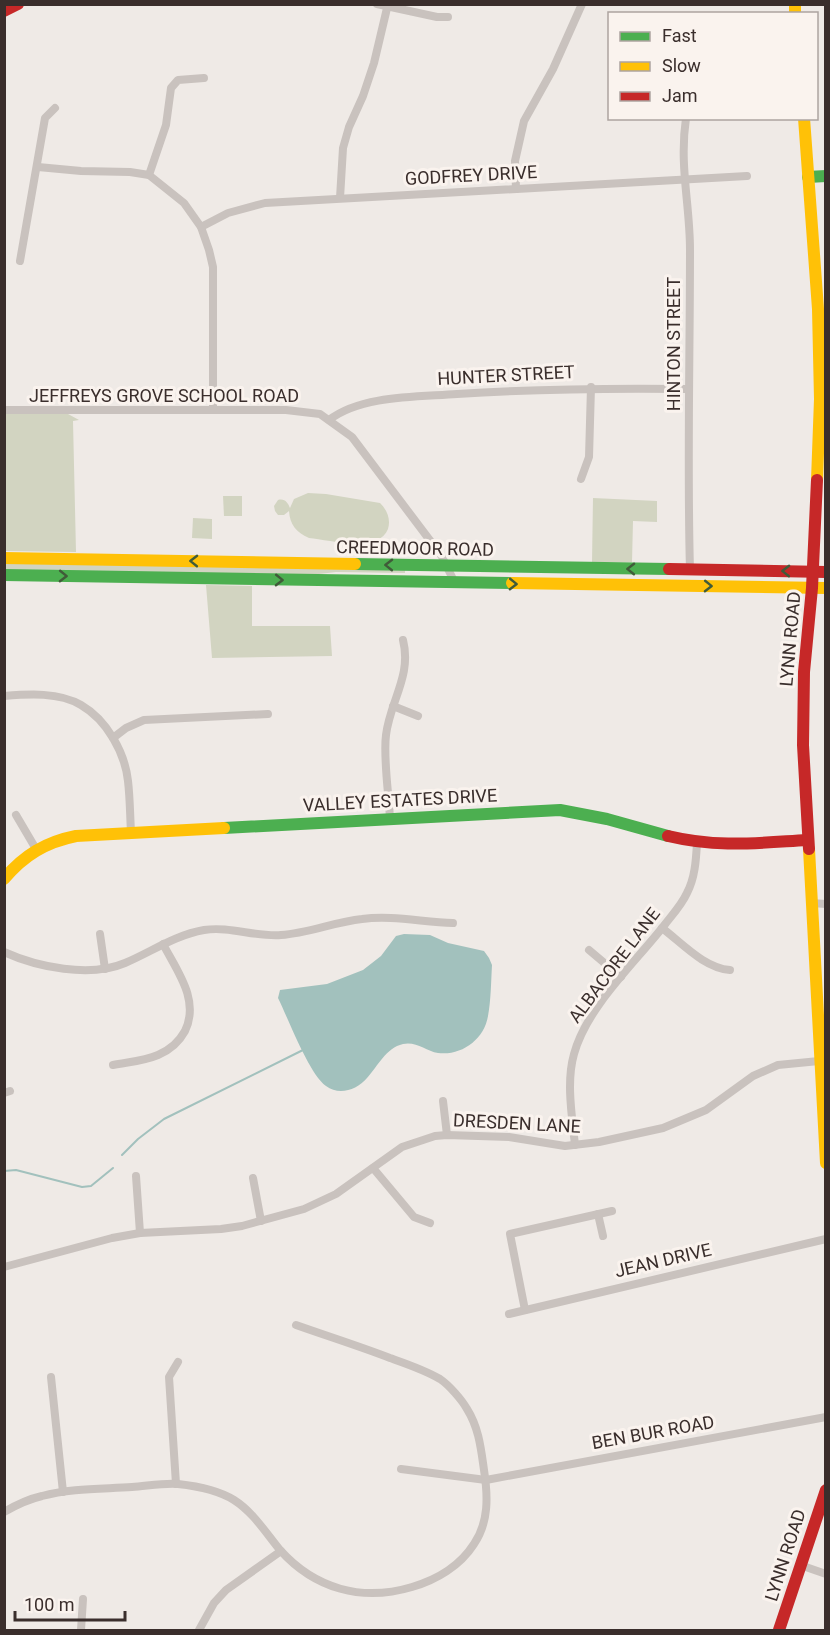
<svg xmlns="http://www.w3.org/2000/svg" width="830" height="1635" viewBox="0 0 830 1635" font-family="Roboto,sans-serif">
<rect width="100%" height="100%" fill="#efeae6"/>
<g fill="#d2d4c1">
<polygon points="4,413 68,414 79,420 73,421 76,552 5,551"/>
<path d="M308 493 326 494 380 503C387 510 391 519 388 529 379 553 329 540 309 538 296 532 290 525 289 511L284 515H278L275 511 274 506 278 500C285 498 288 503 290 508L294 499Z"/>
<polygon points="223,496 242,496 242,516 224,516"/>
<polygon points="593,498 657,501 657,522 633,521 632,562 592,562"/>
<polygon points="193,518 212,519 212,539 192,538"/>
<polygon points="5,563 405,570 405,573 336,572 302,576 5,570"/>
<polygon points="206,585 252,586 252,626 330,626 332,656 212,658"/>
</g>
<path fill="#a2c1bd" d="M404 934 430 935 448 943 484 951 489 958 492 965C491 982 491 1000 488 1016 484 1040 461 1056 438 1053 426 1051 416 1041 403 1044 386 1048 378 1066 367 1078 357 1090 339 1096 326 1086 309 1074 288 1018 278 998L280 990 327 984 363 970 381 956 396 936Z"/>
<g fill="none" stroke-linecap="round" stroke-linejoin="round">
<g stroke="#a2c1bd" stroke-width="2">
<polyline points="122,1155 138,1139 164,1119 303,1050"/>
<polyline points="4,1171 16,1170 82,1187 91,1186 113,1168"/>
</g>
<g stroke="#c9c2be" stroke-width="8">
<polyline points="377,4 437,17 448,17"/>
<path d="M686 118C679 166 690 204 690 250 690 357 687 464 690 570"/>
<polyline points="38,167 81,171 130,172 149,175 184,203 201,227 209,250 213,267 213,409"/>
<polyline points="149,175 166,125 171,88 178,80 204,78"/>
<polyline points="516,189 515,161 524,121 553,69 582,4"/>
<polyline points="340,198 343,148 349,127 363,96 374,63 388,4"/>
<polyline points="201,227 228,213 265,203 747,176"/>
<polyline points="20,261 45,118 55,108"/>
<polyline points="4,410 286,410 320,414 352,437 441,555 455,583"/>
<path d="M329 420C361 395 418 397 457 394 534 389 611 388 689 389"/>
<polyline points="581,479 589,457 591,387"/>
<path d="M4 696C29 694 59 692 81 705 107 720 125 753 128 781 130 798 130 815 131 832"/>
<polyline points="393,706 418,716"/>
<polyline points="113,738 126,728 144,720 268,714"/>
<polyline points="16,815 36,849"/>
<path d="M390 819C389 795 383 758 386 735 390 701 412 676 403 640"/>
<polyline points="811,903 826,904"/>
<path d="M662 928C682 943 704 968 730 970"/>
<polyline points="100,934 105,969"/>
<polyline points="589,950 621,977"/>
<path d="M4 952C37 967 90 978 125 963 151 952 175 935 204 930 230 926 255 937 281 935 309 933 334 922 362 919 392 915 422 922 453 923"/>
<path d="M113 1065C128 1062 144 1061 158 1055 170 1050 179 1042 185 1031 200 1000 177 971 163 944"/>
<polyline points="4,1093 10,1091"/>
<polyline points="443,1101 447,1135"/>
<path d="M575 1145C572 1116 566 1082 574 1054 587 1006 637 961 666 923 674 913 682 904 687 893 695 878 696 860 697 843"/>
<polyline points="373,1168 414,1217 430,1223"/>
<polyline points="136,1176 140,1233"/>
<polyline points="253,1178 261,1221"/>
<polyline points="598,1214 603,1236"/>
<polyline points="4,1267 112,1238 140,1233 221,1229 242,1226 304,1209 336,1194 402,1147 435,1136 447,1135 509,1137 565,1146 599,1142 663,1128 706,1110 753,1076 778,1065 819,1061"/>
<polyline points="525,1310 510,1234 612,1211"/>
<polyline points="509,1314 826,1239"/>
<polyline points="51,1377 63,1492"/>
<polyline points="401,1469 486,1480 826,1417"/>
<polyline points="176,1484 169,1377 178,1362"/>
<path d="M4 1512C16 1505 29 1499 42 1496 71 1488 103 1489 132 1487 147 1486 163 1483 178 1484 196 1486 218 1490 234 1500 253 1512 266 1533 280 1550 315 1589 362 1602 412 1587 436 1580 460 1566 474 1544 489 1522 488 1496 484 1470 481 1449 479 1428 467 1409 462 1400 449 1385 440 1379 425 1370 407 1364 390 1358 359 1346 327 1336 296 1325"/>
<polyline points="800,1565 826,1574"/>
<polyline points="81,1630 83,1599"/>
<polyline points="199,1630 214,1603 226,1590 281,1551"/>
</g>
<g stroke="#4caf50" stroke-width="12">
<polyline points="808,177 826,176"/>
<polyline points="355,564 669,569"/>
<polyline points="4,575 512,583"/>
<polyline points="224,828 560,810 607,819 668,836"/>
</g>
<g stroke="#ffc107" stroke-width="12">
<polyline points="795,4 795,14"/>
<polyline points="804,118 818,309 820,399 817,480"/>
<polyline points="4,558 355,564"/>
<polyline points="512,583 826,588"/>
<polyline points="809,849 826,1163"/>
<path d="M4 879C24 855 46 842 76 836L224 828"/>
</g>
<g stroke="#c62828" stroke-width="12">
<polyline points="4,11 18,4"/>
<polyline points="669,569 826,572"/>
<path d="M668 836C718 848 756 843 807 840"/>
<polyline points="809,849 803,745 804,672 812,588 817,480"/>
<polyline points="779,1630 826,1490"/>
</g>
</g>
<defs><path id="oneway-chevron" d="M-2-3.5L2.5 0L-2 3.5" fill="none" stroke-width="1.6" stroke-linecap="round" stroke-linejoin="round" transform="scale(1.5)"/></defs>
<g stroke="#405b39">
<use href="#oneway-chevron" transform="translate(194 561) rotate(-179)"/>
<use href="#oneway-chevron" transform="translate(389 565) rotate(-179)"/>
<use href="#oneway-chevron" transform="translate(631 569) rotate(-179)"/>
<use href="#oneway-chevron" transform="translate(786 571) rotate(-179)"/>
<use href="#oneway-chevron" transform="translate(63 576) rotate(1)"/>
<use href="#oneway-chevron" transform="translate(279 580) rotate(1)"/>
<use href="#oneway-chevron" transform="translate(513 584) rotate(1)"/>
<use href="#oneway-chevron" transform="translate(708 586) rotate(1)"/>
</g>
<g text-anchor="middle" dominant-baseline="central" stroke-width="6" stroke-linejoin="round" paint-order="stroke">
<g font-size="18" fill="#3a2e2c" stroke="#faf3ee">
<text transform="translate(471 175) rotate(-3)">GODFREY DRIVE</text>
<text transform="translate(673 344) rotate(-90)">HINTON STREET</text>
<text transform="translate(506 375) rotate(-3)">HUNTER STREET</text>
<text x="164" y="395">JEFFREYS GROVE SCHOOL ROAD</text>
<text transform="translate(415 548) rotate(1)">CREEDMOOR ROAD</text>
<text transform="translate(790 639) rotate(-85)">LYNN ROAD</text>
<text transform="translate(400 800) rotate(-3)">VALLEY ESTATES DRIVE</text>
<text transform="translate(614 965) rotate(-53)">ALBACORE LANE</text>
<text transform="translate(517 1123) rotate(3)">DRESDEN LANE</text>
<text transform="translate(663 1260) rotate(-13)">JEAN DRIVE</text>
<text transform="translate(653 1432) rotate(-10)">BEN BUR ROAD</text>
<text transform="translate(785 1555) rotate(-72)">LYNN ROAD</text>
</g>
</g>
<rect width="830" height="1635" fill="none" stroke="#3a2e2c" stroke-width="12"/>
<rect x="608" y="12" width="210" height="108" fill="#faf3ee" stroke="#ada4a0" stroke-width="1.5"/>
<rect x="620" y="32" width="30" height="9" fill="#4caf50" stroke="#ada4a0" stroke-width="1.5"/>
<text x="662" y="42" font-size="18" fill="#3a2e2c">Fast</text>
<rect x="620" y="62" width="30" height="9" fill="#ffc107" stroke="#ada4a0" stroke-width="1.5"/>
<text x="662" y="72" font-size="18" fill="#3a2e2c">Slow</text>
<rect x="620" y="92" width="30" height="9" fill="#c62828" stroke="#ada4a0" stroke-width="1.5"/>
<text x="662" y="102" font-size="18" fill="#3a2e2c">Jam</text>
<path d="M15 1611v9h110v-9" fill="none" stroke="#3a2e2c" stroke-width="3"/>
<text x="24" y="1611" font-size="18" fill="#3a2e2c" stroke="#faf3ee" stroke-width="4.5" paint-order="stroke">100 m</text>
</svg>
